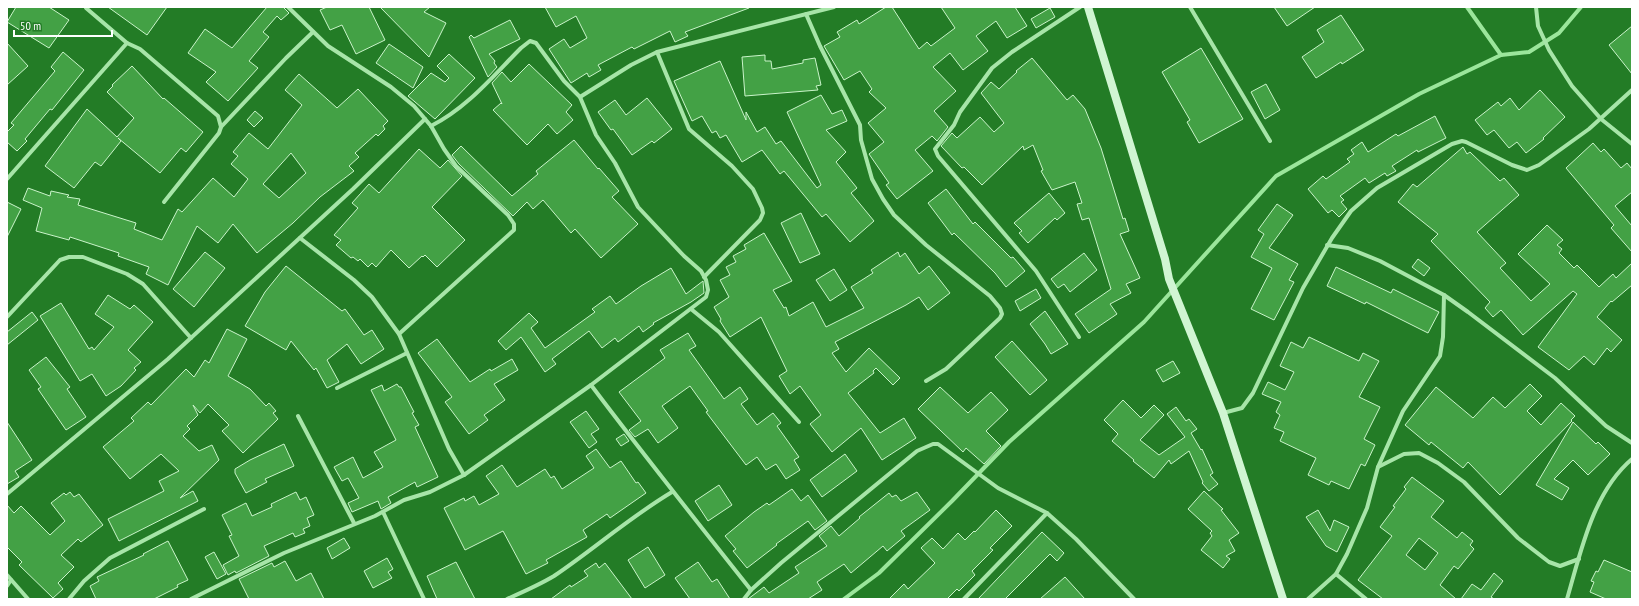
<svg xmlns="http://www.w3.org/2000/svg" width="1639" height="606" viewBox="0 0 1639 606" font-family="'PT Sans Narrow',sans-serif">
<rect width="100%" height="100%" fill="#237c26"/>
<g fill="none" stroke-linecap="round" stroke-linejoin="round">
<g stroke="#9be69b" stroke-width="4">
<polyline points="1467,7 1501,55"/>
<polyline points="844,599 879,573 952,501 1009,442 1144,322 1276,176 1419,94 1501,55 1529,52 1559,33 1581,7"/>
</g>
</g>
<g fill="#43a145" stroke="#caf4ca" fill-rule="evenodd">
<polygon points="16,7 49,7 69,20 49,48 7,22"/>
<polygon points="108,7 167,7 147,35"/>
<polygon points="267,7 285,7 284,8 289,13 281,20 277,16 263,32 269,37 249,61 258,68 228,101 206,82 216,72 188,53 205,29 232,48"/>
<polygon points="327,7 369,7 385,40 356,54 342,25 330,30 320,10"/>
<polygon points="380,7 430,7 424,12 446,23 429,57"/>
<polygon points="545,7 748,7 749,8 685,32 688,36 675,42 670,31 634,49 632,47 598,65 601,70 589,77 587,73 571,83 549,49 564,39 570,48 587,38 576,16 556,27"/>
<polygon points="886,7 892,7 919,49 927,42 931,46 955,28 941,7 1015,7 1027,26 1007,38 996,21 976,36 988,51 963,70 950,53 933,67 956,91 934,111 948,127 937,141 932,136 915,150 933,171 897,199 886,185 889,183 869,154 884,142 868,123 886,108 869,92 872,89 860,71 844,80 824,46 840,37 837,32 857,20 859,24"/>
<polygon points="1274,7 1315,7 1287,26"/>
<polygon points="1050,8 1055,17 1036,28 1031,19"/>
<polygon points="1341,15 1364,50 1342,64 1341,62 1316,78 1302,57 1324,42 1317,30"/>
<polygon points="510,20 520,39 489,54 495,61 494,63 497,67 488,77 469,37 471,35 474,38"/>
<polygon points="1632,26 1632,74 1609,45"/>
<polygon points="7,43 28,66 7,85"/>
<polygon points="389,44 423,67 413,88 376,63"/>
<polygon points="1201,48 1243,119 1199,143 1187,122 1190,120 1162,72"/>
<polygon points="63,52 84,70 52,110 50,109 25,139 27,141 17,151 7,142 7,132 14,125 11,123 55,71 51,67"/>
<polygon points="449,54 475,78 435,119 408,96 431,73 445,82 449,78 437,66"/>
<polygon points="765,55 765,61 771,61 772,69 803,63 803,60 815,58 821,85 816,86 818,90 745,96 742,57"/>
<polygon points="1032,58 1067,100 1073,95 1085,109 1101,148 1123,219 1125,218 1129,231 1120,234 1140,278 1126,284 1131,293 1110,304 1117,314 1089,333 1075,314 1111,289 1089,218 1082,220 1077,204 1082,203 1075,182 1052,190 1041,171 1043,170 1033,145 1024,150 1023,146 982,185 964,167 962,168 941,146 952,133 957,138 980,117 994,132 1004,123 981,93 991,82 999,89 1017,72 1016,71"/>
<polygon points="720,61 746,120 746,112 757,132 765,127 776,144 781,141 817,188 821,185 787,112 821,95 832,114 842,110 847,121 826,130 846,152 836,162 857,188 851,193 874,221 850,242 826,214 822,217 784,171 780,174 762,150 742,162 726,135 720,138 716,131 712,133 702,116 692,121 674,81"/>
<polygon points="529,64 572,105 566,112 573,120 557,134 548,124 527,145 493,110 501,103 502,104 492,83 502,72 511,82"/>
<polygon points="132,66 163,99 164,98 203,132 186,152 181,148 160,173 118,138 121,141 101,166 95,162 74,188 45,166 87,109 117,137 134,118 107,92 113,86 112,85"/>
<path d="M299 74 337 108 358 89 388 121 383 126 385 129 378 136 376 134 355 153 359 157 349 166 354 171 320 197 293 223 257 253 233 224 218 243 197 226 168 285 146 274 149 267 118 256 119 253 70 237 69 240 36 231 42 208 23 200 28 188 50 196 51 191 69 195 67 197 80 199 78 205 136 223 134 229 162 240 178 209 182 212 213 178 234 197 248 179 231 164 238 156 233 152 249 133 268 149 302 105 285 90ZM291 153 306 173 279 198 263 184Z"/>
<polygon points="1266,84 1280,110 1265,119 1251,92"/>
<polygon points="1540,90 1565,117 1543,138 1544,139 1526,153 1517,142 1509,148 1494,130 1487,135 1475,120 1498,102 1501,106 1510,98 1519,110"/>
<polygon points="647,98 672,129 654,143 652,141 632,155 613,129 611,130 598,112 615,100 626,115"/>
<polygon points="255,111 263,118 254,127 247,120"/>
<polygon points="1435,116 1446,138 1418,152 1417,150 1392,166 1396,171 1387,176 1385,173 1369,183 1365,178 1340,196 1344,200 1341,202 1347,209 1339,217 1332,210 1328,213 1308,189 1323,176 1326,179 1350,162 1347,159 1354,154 1351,150 1362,142 1368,152 1396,134 1398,136"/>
<polygon points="574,140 598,169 599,168 619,191 612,197 638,224 601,258 575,229 571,233 543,200 533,209 527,202 513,216 459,164 452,155 461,146 512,196 538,174 536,171"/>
<polygon points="1593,143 1601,152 1604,149 1621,168 1627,163 1632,169 1632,192 1615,206 1632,226 1632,252 1611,228 1614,225 1566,168"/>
<polygon points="1463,147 1467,154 1470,152 1500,181 1504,178 1519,195 1477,232 1506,263 1500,268 1531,301 1550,284 1518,254 1547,225 1563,240 1557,245 1562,249 1559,253 1574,268 1577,265 1599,287 1613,274 1616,278 1632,263 1632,285 1612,302 1611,301 1597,317 1622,340 1611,352 1607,348 1594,365 1584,356 1569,370 1538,347 1577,294 1573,291 1523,335 1501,310 1493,317 1485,308 1490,302 1431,241 1438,234 1398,202 1413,184 1417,187"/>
<polygon points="419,149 440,168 448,160 462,176 432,207 465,240 437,267 425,255 423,257 422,256 409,268 391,250 376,267 372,263 368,267 360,259 358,261 353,257 351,258 336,245 341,240 334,235 358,208 352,203 369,184 379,193"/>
<polygon points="946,189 973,224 975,222 1011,258 1013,257 1025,271 1006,287 995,273 954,233 952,235 928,203"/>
<polygon points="1049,193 1065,213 1057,220 1055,218 1028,243 1019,233 1022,231 1014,223"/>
<polygon points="7,202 21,209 7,237"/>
<polygon points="1277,204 1293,215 1269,248 1298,264 1289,280 1294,282 1274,320 1251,309 1272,268 1251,257 1264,234 1258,230"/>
<polygon points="801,213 820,254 800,263 781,223"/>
<polygon points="764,233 792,281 773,290 784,308 786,307 789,316 813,302 826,327 864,308 851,287 873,273 871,270 898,252 900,257 905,253 919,274 929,266 950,293 928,310 919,297 906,305 835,342 839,349 832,353 846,372 869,348 900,378 893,385 876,368 873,371 874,373 848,393 880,433 904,418 916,438 882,460 861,428 832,452 810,424 821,415 800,386 790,394 779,376 787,371 761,317 730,337 720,321 721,319 714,307 729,297 720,280 730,275 726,267 736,262 733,256 746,249 744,245"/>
<polygon points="205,252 225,268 194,307 173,289"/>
<polygon points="1084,253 1097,270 1070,292 1064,284 1058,288 1051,279"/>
<polygon points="1418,259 1430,268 1424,276 1412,267"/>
<polygon points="286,266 342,311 345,309 364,335 372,330 384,349 361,364 347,344 327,360 339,382 327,388 316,368 314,370 291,341 286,350 245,326 265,292"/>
<polygon points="1336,267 1391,293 1393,289 1439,312 1428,333 1366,302 1365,304 1327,286"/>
<polygon points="671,268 686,294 703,281 704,293 691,302 653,323 654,324 643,332 639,326 618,342 615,338 602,348 589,331 552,359 556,364 545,372 521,337 506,350 498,341 529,313 538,322 531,328 545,348 595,312 592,309 610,296 616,304 641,286"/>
<polygon points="834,269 847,290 830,301 816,280"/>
<polygon points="1036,289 1041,298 1020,311 1015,301"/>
<polygon points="108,295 130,309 134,305 153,322 128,350 141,362 134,368 136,370 121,386 106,396 92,374 80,381 40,316 61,303 89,349 92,347 94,350 114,327 95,314"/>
<polygon points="1045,311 1068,344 1051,354 1045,344 1030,324"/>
<polygon points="32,312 38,320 7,345 7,332"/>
<polygon points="227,329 247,339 228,376 250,389 266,406 269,403 276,411 273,413 278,419 243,453 222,431 229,425 208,404 200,413 193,405 198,415 187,426 190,429 183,436 199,451 212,445 219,460 180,498 193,491 198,501 119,541 108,519 164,491 159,481 179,471 161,454 130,479 103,447 134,421 131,418 148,402 151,405 186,369 194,377 205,360 209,363"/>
<polygon points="688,333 696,346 689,350 724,399 740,387 748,399 741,404 757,425 773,413 781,423 777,426 799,457 794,460 800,470 786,479 776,464 766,470 757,457 746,465 706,412 708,411 690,386 662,406 678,428 658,443 648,429 635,437 629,430 641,421 619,392 665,358 660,350"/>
<polygon points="1309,337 1359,361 1363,353 1379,361 1359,397 1380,407 1364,439 1375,445 1365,466 1361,464 1349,489 1331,481 1329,485 1308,475 1316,458 1280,441 1284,432 1274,428 1280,415 1276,412 1281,402 1262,394 1268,382 1285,390 1294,372 1280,366 1291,342 1303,348"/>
<polygon points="437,339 470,382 490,369 491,371 512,359 518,370 494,384 505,400 484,415 488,420 469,434 445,402 452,397 418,353"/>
<polygon points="1012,341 1047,380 1030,395 995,357"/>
<polygon points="46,357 70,387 67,389 86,417 66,430 38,389 41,387 29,370"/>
<polygon points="1173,361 1180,373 1163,382 1156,370"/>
<polygon points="397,384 399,387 401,387 414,412 412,413 419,425 415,427 438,477 417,487 415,482 388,497 391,503 381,509 378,501 352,512 348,503 359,498 348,478 342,481 334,467 353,457 363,478 383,467 374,452 396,440 371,390 382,385 384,391"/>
<polygon points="1530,384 1542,396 1527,411 1541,425 1561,403 1575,416 1571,420 1572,421 1500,495 1468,462 1463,468 1431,442 1429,445 1405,425 1436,387 1473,418 1493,397 1505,408"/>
<polygon points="940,387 968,413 991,392 1008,410 986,431 1001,446 984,464 966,448 963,452 918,409"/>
<polygon points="1123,400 1141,418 1154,405 1164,415 1140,440 1159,455 1185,437 1167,414 1176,407 1186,421 1189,419 1197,429 1191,433 1201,450 1202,449 1213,473 1210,475 1218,484 1209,491 1202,483 1203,482 1189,451 1171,464 1169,460 1154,478 1133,461 1134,460 1112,441 1118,434 1104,420"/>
<polygon points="586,411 599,429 591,434 597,442 589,448 570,422"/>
<polygon points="7,422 32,460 15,471 19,477 7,484"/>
<polygon points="1573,422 1596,444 1598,442 1610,454 1588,475 1573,460 1554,479 1569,488 1562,500 1536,485"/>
<polygon points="624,434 629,441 621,446 616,439"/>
<polygon points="284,444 294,466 265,479 267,482 246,493 235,473 235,469 250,460"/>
<polygon points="596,449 610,468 621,461 636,483 638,482 646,493 610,518 607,514 583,530 587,537 546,560 548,563 526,574 503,531 465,550 444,508 464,498 465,501 474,496 479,505 499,494 486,476 502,465 517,487 545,469 551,478 554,476 562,489 594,468 586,456"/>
<polygon points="845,454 857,471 822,497 810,480"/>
<path d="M1412 477 1444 501 1431 517 1457 538 1462 532 1473 541 1470 545 1474 549 1458 569 1454 566 1440 585 1456 599H1383L1358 580 1392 536 1380 527 1395 507 1393 506 1406 489 1404 487ZM1419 538 1438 553 1425 570 1406 555Z"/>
<polygon points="719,485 732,505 708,521 695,501"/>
<polygon points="792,489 801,501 808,495 827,521 815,530 808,521 776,544 777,545 747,568 733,551 736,549 725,536 754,512 767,503 769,505"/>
<polygon points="1204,491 1223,509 1221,510 1239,533 1229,540 1235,551 1226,556 1230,559 1223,568 1201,550 1212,536 1210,533 1212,531 1188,509"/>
<polygon points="70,492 74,497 79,494 103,525 81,542 78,539 61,555 74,567 58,583 63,589 53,598 19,565 22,562 7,547 7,505 14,513 21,506 50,535 65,521 51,503 64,493 66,495"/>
<polygon points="296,492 300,500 306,497 314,515 307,518 310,526 303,529 305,533 295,537 293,533 264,546 269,556 236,573 235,571 228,575 223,565 239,556 229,536 232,535 222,515 246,503 252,516 272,507 271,504"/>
<polygon points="917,492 930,510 901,531 905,536 887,551 883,546 851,573 844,564 817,582 822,590 808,599 748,599 764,587 769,593 799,573 795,567 827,546 819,536 831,526 839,536 860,518 859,517 889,493 892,497 896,495 901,501"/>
<polygon points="996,510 1012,526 990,548 993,550 972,571 975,575 959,591 957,589 947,599 889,599 904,584 908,589 935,563 921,548 932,538 943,549 958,533 965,540 974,531 975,532"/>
<polygon points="1318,510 1330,531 1334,520 1349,527 1337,552 1326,546 1306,517"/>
<polygon points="1042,532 1064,553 1057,561 1050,554 1005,599 978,599"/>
<polygon points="344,538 350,548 332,559 327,548"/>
<polygon points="168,541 188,580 177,585 178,587 154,599 96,599 90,586 99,581 97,577 144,555 143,554"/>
<polygon points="648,547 665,575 645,588 628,560"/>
<polygon points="214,552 226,574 217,579 205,557"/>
<polygon points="387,558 393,569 388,572 392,578 373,588 364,571"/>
<polygon points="1604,560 1632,572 1632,599 1606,599 1590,592 1594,582 1591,581 1596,571 1598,572"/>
<polygon points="285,561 296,581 311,573 324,599 249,599 239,579 272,563 274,567"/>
<polygon points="456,562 475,599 437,599 427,576"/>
<polygon points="698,562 712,582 717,579 730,599 690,599 675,578"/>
<polygon points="596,563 599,568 605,563 632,599 551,599 570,585 571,587 588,576 584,571"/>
<polygon points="1494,573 1503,581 1491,597 1494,599 1461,599 1472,584 1481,590"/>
<polygon points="1065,577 1085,599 1040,599"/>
</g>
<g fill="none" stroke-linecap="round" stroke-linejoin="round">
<g stroke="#a7e5a8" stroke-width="4">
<polyline points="288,7 328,46 391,87 414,106 431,126 444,149 456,166 508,215 514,224 514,230 399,334"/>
<polyline points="1190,7 1270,141"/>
<polyline points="1536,7 1538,26 1549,50 1572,86 1601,119 1632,144"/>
<polyline points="86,8 127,43 140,49 218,116 221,127 219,133 164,202"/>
<polyline points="806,14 820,46 860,125 861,140 872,179 883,199 894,215 926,245 990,296 1000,308 1002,314 1000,318 946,369 926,381"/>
<polyline points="657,52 689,129 732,166 753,189 762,208 763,213 760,220 704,277"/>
<polyline points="580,97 631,65 657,52 834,7"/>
<polyline points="221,127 286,58 313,32"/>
<polyline points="7,179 127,43"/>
<path d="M300 238 354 280 372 297 399 334 449 449 464 475 591 385 706 297 708 290 706 280 701 271 684 256 638 207 615 163 596 135 580 97 564 81 536 43 530 41 521 48C493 76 467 108 431 126"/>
<polyline points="1327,245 1348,248 1380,261 1444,295 1468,312 1555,378 1606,426 1632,443"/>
<polyline points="691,309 719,332 799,422"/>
<polyline points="7,317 60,260 69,257 83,257 127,274 143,284 191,338"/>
<polyline points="1079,337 1036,271 938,156 935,149 954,125 960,112 992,68 1012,52 1080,7"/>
<path d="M591 385C643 454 697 522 751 590"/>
<polyline points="337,388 407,353"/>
<polyline points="1223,413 1242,408 1253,393 1303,288 1332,238 1351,211 1377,188 1452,144 1462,141 1466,142 1512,165 1527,170 1539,165 1589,129 1632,90"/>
<polyline points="298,416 354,523"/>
<polyline points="1378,467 1404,454 1419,453 1438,463 1464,482 1518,538 1549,562 1560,566 1579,559"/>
<polyline points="7,494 168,359 353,189 425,119"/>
<polyline points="383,512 424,599"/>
<polyline points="1336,574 1366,599"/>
<polyline points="7,575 28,599"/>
<polyline points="7,586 11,580"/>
<polyline points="69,599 84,581 110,558 204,509"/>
<polyline points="191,599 284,553 375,516 404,500 430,492 464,475"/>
<path d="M507 599C523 592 539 585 554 576 594 549 630 517 672 492"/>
<polyline points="744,599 751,590 781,563 917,451 933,444 938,444 998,488 1047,513 1076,539 1134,599"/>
<polyline points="964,599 1047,513"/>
<polyline points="1308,599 1336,574 1347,554 1367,508 1378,467 1403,411 1440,356 1443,337 1444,295"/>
<path d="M1567 599C1581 551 1593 492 1632 459"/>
</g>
<polyline stroke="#d0f5d2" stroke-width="8" points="1088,7 1165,259 1169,279 1223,413 1283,599"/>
</g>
<rect width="1639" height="606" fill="none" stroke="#ffffff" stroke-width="16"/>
<path d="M14 30v6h98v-6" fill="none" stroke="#ffffff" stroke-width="2"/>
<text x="20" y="30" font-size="12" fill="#ffffff" stroke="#237c26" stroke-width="3" paint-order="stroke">50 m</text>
</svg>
